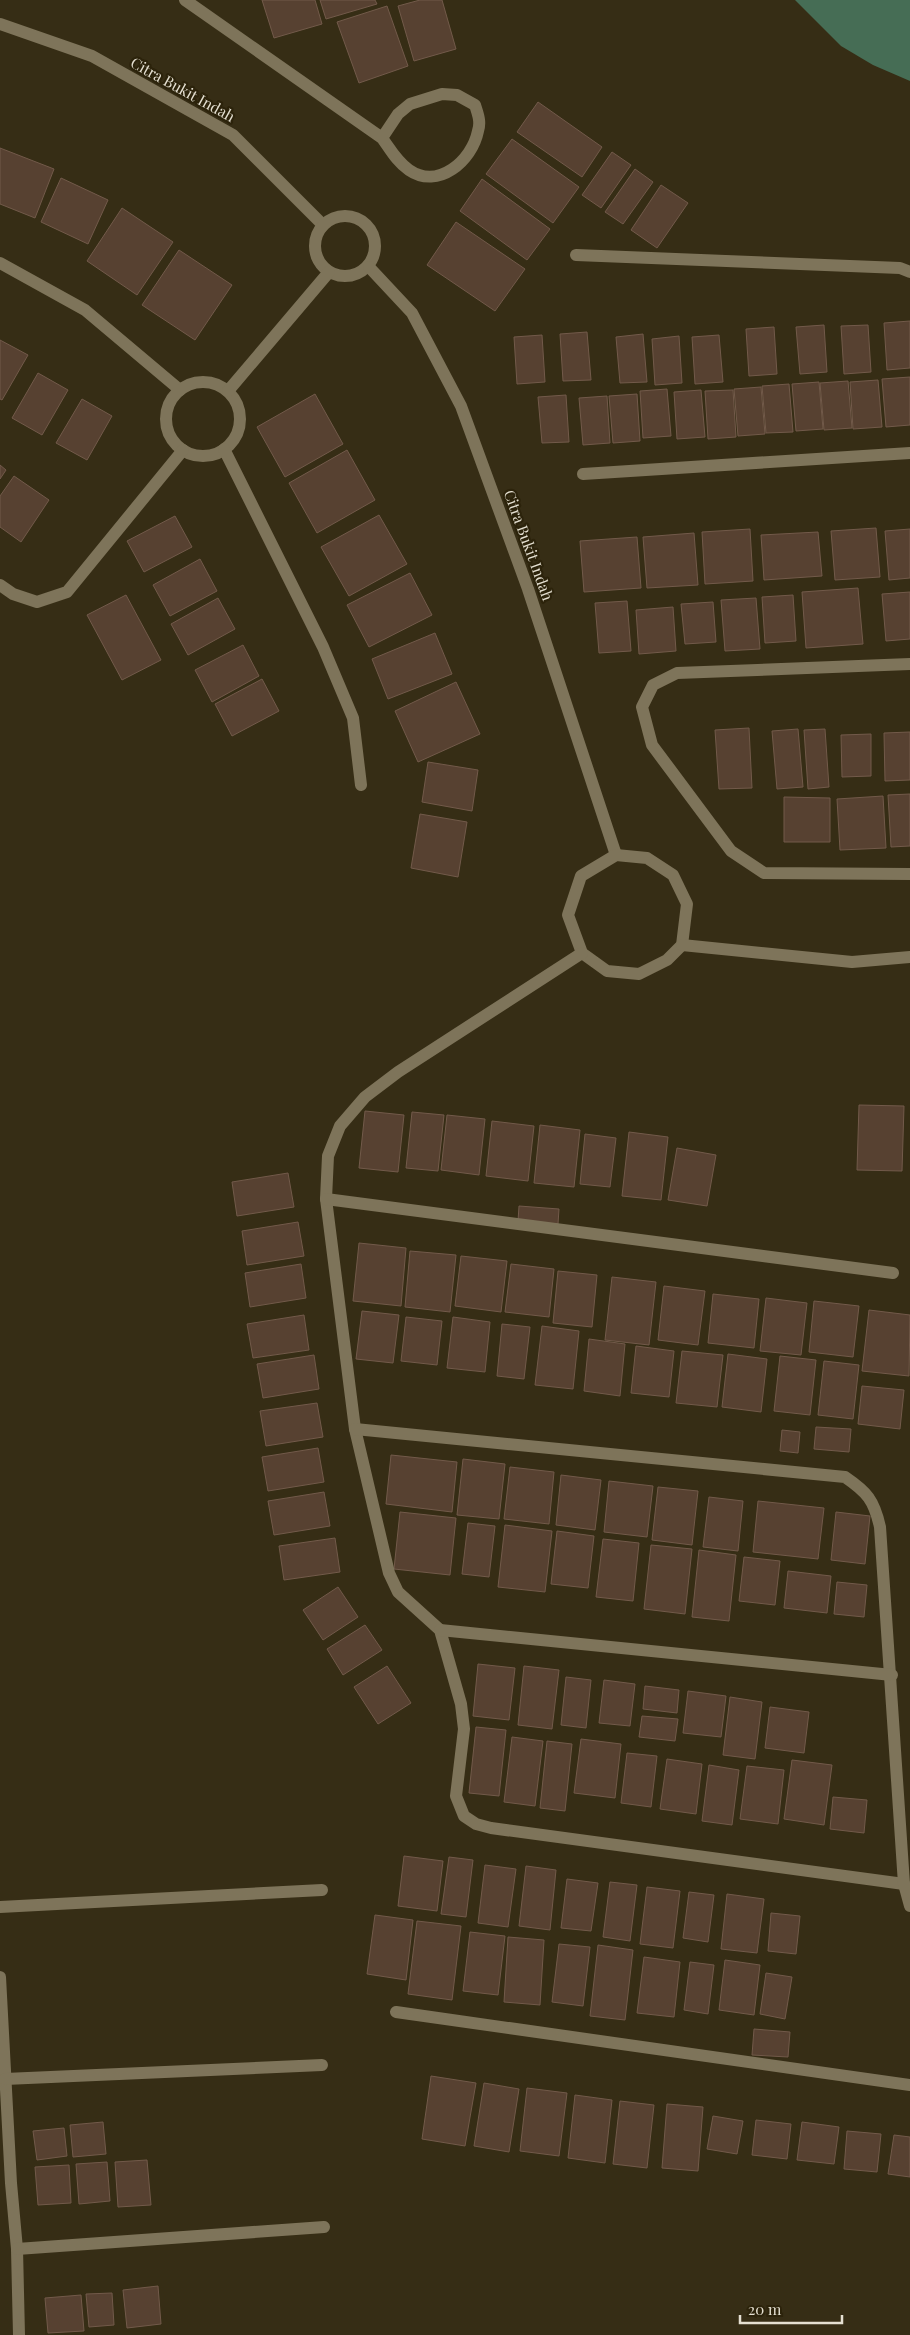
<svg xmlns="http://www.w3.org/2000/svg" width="910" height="2335" viewBox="0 0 910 2335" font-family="'Playfair Display',serif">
<rect width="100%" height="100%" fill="#362d15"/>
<polygon fill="#466d55" points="795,0 910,0 910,81 873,65 841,46"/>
<g fill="#574131" stroke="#725a4a">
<polygon points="262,0 315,0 322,24 274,38"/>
<polygon points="320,0 375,0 377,4 326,19"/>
<polygon points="420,0 442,0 456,49 414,61 398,6"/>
<polygon points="387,6 408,66 359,83 337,22"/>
<polygon points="538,102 602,147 582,177 517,132"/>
<polygon points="512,139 579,187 553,223 486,174"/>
<polygon points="0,148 54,169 35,218 0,204"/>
<polygon points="612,152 631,165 601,208 582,195"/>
<polygon points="635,169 653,182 623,224 605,212"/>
<polygon points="61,178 108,200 88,244 41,222"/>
<polygon points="482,179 550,229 527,260 460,211"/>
<polygon points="661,185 688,203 657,248 631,230"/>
<polygon points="122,208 173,242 137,295 87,261"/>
<polygon points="456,222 525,269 495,311 427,265"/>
<polygon points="179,250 232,285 195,340 142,305"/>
<polygon points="910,321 910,368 887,370 884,323"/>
<polygon points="824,325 827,372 800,374 796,327"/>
<polygon points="868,325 871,372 844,374 841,326"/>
<polygon points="774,327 777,374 749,376 746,329"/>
<polygon points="587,332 591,380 563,381 560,334"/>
<polygon points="643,334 647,382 620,383 616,337"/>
<polygon points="542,335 545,382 517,384 514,337"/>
<polygon points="719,335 723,382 695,384 692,337"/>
<polygon points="679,336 682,383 655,385 652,339"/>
<polygon points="0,340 28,355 2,400 0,399"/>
<polygon points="38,373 68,390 42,435 12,418"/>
<polygon points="910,377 910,425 886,427 882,379"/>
<polygon points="878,380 882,427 853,429 850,382"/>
<polygon points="848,381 852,428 824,430 820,383"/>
<polygon points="819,382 823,429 796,431 792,384"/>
<polygon points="789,384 793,432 766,433 762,386"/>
<polygon points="761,387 765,434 738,436 734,389"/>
<polygon points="667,389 671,436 643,438 640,391"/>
<polygon points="701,390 705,437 677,439 674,392"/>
<polygon points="733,390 736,437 708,439 705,391"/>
<polygon points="315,394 343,444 285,477 257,427"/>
<polygon points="637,394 640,441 613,443 609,396"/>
<polygon points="566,395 569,442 542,443 538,397"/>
<polygon points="607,396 610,443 583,445 579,398"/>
<polygon points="82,399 112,416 87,460 56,443"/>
<polygon points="347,450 375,500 317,533 289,483"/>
<polygon points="0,465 6,470 0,479"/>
<polygon points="14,476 49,500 21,542 0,527 0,496"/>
<polygon points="379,515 407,564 349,596 321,547"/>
<polygon points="175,516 192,547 144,572 127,541"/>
<polygon points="876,528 880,577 835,580 831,531"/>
<polygon points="750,529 753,581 705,584 702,532"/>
<polygon points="910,529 910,578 889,580 885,531"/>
<polygon points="818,532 822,576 764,580 761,535"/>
<polygon points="694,533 698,585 647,588 643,537"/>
<polygon points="637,537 641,588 584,592 580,541"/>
<polygon points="200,559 217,591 170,616 153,585"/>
<polygon points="410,573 432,615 369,647 347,605"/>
<polygon points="858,588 863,644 806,648 802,592"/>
<polygon points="910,592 910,639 886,641 882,594"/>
<polygon points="126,595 161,660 122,680 87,615"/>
<polygon points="793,595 796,641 765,643 762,597"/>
<polygon points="218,598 235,629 188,655 171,624"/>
<polygon points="756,598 760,649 725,651 721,600"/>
<polygon points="627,601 631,651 599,653 595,603"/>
<polygon points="713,602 716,642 685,644 681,604"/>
<polygon points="673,607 676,651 639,654 636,610"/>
<polygon points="435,633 452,674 388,699 372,659"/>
<polygon points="243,645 259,676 212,702 195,670"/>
<polygon points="262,679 279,711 232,736 215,704"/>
<polygon points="456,682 480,734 418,762 395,711"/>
<polygon points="749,728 752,788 719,789 715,730"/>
<polygon points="798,729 803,787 777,789 772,731"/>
<polygon points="825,729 829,787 808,789 804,730"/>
<polygon points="910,732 910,780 885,781 884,733"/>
<polygon points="871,734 871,776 842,777 841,735"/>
<polygon points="428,762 478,770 472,811 422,802"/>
<polygon points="910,794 910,846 891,847 888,795"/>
<polygon points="883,796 886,848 840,850 837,799"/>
<polygon points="784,797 830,798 830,842 784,842"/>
<polygon points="420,814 467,822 458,877 411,868"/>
<polygon points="859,1105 904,1106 902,1171 857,1170"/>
<polygon points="365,1111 404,1115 398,1172 359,1168"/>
<polygon points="412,1112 444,1115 438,1171 406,1168"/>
<polygon points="447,1115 485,1119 479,1175 441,1170"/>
<polygon points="492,1121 534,1126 528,1181 486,1176"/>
<polygon points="540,1125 580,1130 574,1187 534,1183"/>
<polygon points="629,1132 668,1137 661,1200 622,1196"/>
<polygon points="585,1134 616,1138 610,1187 580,1184"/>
<polygon points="677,1148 716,1155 707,1206 668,1200"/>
<polygon points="288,1173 294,1207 237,1216 232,1182"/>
<polygon points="519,1206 559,1209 558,1224 518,1221"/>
<polygon points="298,1222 304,1256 247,1265 242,1231"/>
<polygon points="359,1243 406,1248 401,1306 353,1301"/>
<polygon points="410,1251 456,1255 450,1312 405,1307"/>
<polygon points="461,1256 507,1261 501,1312 455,1306"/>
<polygon points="301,1264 306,1298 250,1307 245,1273"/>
<polygon points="511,1264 554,1269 549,1317 505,1312"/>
<polygon points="558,1271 597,1275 592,1327 553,1323"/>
<polygon points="612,1277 656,1282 649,1345 605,1340"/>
<polygon points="664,1286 705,1291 698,1345 658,1340"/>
<polygon points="713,1294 759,1299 754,1348 708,1343"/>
<polygon points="766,1298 807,1303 801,1355 760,1351"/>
<polygon points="814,1301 859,1306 853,1357 809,1352"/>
<polygon points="869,1310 910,1315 909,1376 862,1371"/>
<polygon points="362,1311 399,1315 393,1363 356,1359"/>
<polygon points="304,1315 309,1350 253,1358 247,1324"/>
<polygon points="406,1317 442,1321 437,1365 401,1361"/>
<polygon points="453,1317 490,1322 485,1372 447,1368"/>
<polygon points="502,1324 530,1327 524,1379 497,1376"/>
<polygon points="542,1326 579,1331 573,1389 535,1385"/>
<polygon points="589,1339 625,1344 620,1396 584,1391"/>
<polygon points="636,1346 674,1351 669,1397 631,1393"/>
<polygon points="682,1351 723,1355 717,1407 676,1403"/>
<polygon points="728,1354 767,1359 761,1412 722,1407"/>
<polygon points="314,1355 319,1389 263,1398 257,1364"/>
<polygon points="780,1356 816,1360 810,1415 774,1411"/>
<polygon points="824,1361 859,1365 853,1419 818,1415"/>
<polygon points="862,1386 904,1390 900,1429 858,1424"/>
<polygon points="317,1403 323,1437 266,1446 260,1411"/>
<polygon points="816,1427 851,1429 849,1452 814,1449"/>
<polygon points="782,1430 800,1432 798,1453 780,1451"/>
<polygon points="318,1448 324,1482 268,1491 262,1457"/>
<polygon points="391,1455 457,1462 452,1512 386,1504"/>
<polygon points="463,1459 505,1464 499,1519 457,1515"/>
<polygon points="510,1467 554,1472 549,1524 504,1519"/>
<polygon points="561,1475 601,1480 595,1530 556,1525"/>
<polygon points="609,1481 653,1486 647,1537 604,1532"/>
<polygon points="658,1487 698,1491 692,1545 652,1540"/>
<polygon points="324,1492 330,1526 274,1535 268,1501"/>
<polygon points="709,1497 743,1501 738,1551 703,1547"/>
<polygon points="758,1501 824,1508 818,1559 753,1552"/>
<polygon points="400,1512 456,1518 450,1575 394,1569"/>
<polygon points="836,1512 870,1516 865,1564 831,1560"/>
<polygon points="468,1523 495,1526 489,1577 462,1574"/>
<polygon points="505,1525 552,1531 545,1592 498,1587"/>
<polygon points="557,1531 594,1536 588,1588 551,1584"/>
<polygon points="335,1538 340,1572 284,1580 279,1546"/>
<polygon points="603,1539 639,1543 633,1601 596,1597"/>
<polygon points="651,1545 692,1549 685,1614 644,1609"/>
<polygon points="699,1550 736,1555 729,1621 692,1617"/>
<polygon points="744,1557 780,1561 775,1605 739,1601"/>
<polygon points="788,1571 831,1576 827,1613 784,1608"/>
<polygon points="837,1582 867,1585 864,1617 834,1614"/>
<polygon points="338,1587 358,1617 323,1640 303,1610"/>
<polygon points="365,1625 382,1650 343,1675 327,1649"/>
<polygon points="478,1664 515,1668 509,1720 473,1716"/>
<polygon points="387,1666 411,1703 378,1724 354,1687"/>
<polygon points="524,1666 559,1670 552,1729 518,1725"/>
<polygon points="566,1677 591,1680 586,1728 561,1725"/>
<polygon points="604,1680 635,1684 630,1726 599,1723"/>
<polygon points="645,1686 679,1690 677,1713 643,1709"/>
<polygon points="688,1691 726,1696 721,1737 683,1733"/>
<polygon points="730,1697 762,1702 755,1759 723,1755"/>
<polygon points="770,1707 809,1712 804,1753 765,1748"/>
<polygon points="642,1716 678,1719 675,1741 639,1737"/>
<polygon points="476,1727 506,1730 499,1796 469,1793"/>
<polygon points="512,1737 543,1741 535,1806 504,1802"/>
<polygon points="581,1739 621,1744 615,1798 574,1793"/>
<polygon points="547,1741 572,1744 565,1811 540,1808"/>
<polygon points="627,1753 657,1756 651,1807 621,1803"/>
<polygon points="667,1759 702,1764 696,1814 660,1809"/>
<polygon points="792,1760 832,1765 824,1825 784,1819"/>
<polygon points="709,1765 739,1770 732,1825 702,1821"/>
<polygon points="747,1766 784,1770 778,1824 740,1819"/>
<polygon points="833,1797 867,1800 864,1833 830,1829"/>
<polygon points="404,1856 443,1861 437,1911 398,1906"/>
<polygon points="449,1857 473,1860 466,1917 441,1914"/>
<polygon points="485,1865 516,1869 508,1927 478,1923"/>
<polygon points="526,1866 556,1870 550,1930 519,1926"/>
<polygon points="567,1879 598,1883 591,1931 561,1928"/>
<polygon points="610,1882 637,1885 630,1941 603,1937"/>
<polygon points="647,1887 680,1891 673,1948 640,1944"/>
<polygon points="689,1892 714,1895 708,1942 683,1938"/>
<polygon points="727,1894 764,1899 757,1953 721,1949"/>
<polygon points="771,1913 800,1916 796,1954 768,1951"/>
<polygon points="375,1915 413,1920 406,1980 367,1974"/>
<polygon points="417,1921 461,1926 452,2000 408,1994"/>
<polygon points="470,1932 505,1936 498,1995 463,1991"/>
<polygon points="508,1937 544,1940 540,2005 504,2002"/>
<polygon points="559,1944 590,1947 583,2006 552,2002"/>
<polygon points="598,1945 633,1950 625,2020 590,2016"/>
<polygon points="644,1957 680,1962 674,2017 637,2013"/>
<polygon points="725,1960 760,1965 754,2015 719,2010"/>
<polygon points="690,1962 714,1965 708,2014 684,2010"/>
<polygon points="766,1973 792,1977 785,2019 760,2014"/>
<polygon points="754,2029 790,2032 788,2057 752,2055"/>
<polygon points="431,2076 476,2083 465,2146 422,2139"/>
<polygon points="484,2083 519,2089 509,2152 474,2146"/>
<polygon points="527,2088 567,2093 559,2156 520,2151"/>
<polygon points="575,2095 612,2100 605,2163 568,2158"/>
<polygon points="620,2101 654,2105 647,2168 613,2164"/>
<polygon points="667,2104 703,2107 698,2171 662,2168"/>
<polygon points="713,2116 743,2121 737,2154 707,2149"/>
<polygon points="756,2120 791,2124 787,2159 752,2155"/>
<polygon points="103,2122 106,2154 73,2157 70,2125"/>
<polygon points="802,2122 839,2127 834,2164 797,2160"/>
<polygon points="64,2128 67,2156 37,2160 33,2131"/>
<polygon points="847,2131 881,2134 877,2172 844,2169"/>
<polygon points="894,2135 910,2137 910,2177 888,2174"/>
<polygon points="147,2160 151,2205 118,2207 115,2162"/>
<polygon points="107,2162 110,2201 79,2204 76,2164"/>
<polygon points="69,2165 71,2203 38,2205 35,2167"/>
<polygon points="158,2286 161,2324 127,2328 123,2290"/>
<polygon points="112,2293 114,2325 89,2327 86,2294"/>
<polygon points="81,2295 84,2331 48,2333 45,2298"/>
</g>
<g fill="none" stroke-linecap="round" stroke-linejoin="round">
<g stroke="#7e745a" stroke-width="12">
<path d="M185 0 382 138C390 149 397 162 409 170 438 190 472 161 478 131 481 122 478 114 475 105L457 95 442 94 410 104 398 114 382 138"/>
<polyline points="0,24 92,56 233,135 323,225"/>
<circle cx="345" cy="246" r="30"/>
<polyline points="576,255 900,268 910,272"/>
<polyline points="0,263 85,310 180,390"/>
<polyline points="369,267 412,313 461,406 528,589 616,855"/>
<circle cx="203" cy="419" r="37"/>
<polyline points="228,391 329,272"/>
<polyline points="224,449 323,647 353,718 361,785"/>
<polyline points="583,474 910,453"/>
<polyline points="0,585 13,594 37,602 67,592 183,450"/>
<polyline points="910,664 677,673 653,685 642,707 652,745 731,851 764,873 910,874"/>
<polygon points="616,855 647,858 673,875 687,904 682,945 667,960 639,974 607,971 582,953 568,915 581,876"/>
<polyline points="682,945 852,962 910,957"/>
<polyline points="582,953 398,1072 365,1097 340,1126 328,1156 326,1199 355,1429 389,1573 398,1592 440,1630 461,1704 464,1729 456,1796 464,1816 476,1824 491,1828 904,1884"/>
<polyline points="326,1199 893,1273"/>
<path d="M355 1429 845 1477C867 1492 874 1500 880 1527L904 1884 910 1906"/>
<polyline points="440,1630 892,1675"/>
<polyline points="0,1907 322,1890"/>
<polyline points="0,1977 11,2183 17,2249 19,2335"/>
<polyline points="396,2012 910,2085"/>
<polyline points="5,2079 322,2065"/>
<polyline points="17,2249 324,2227"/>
</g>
</g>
<g text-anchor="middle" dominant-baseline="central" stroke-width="4.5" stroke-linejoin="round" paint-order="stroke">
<g font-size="15" fill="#e5e0d2" stroke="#2c230b">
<text transform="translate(183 89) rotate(29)">Citra Bukit Indah</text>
<text transform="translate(529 545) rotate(70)">Citra Bukit Indah</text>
</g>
</g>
<path d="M740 2315v8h102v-8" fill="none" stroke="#e5e0d2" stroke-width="2.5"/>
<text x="748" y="2315" font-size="15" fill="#e5e0d2" stroke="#2c230b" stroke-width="4" paint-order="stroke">20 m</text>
</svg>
